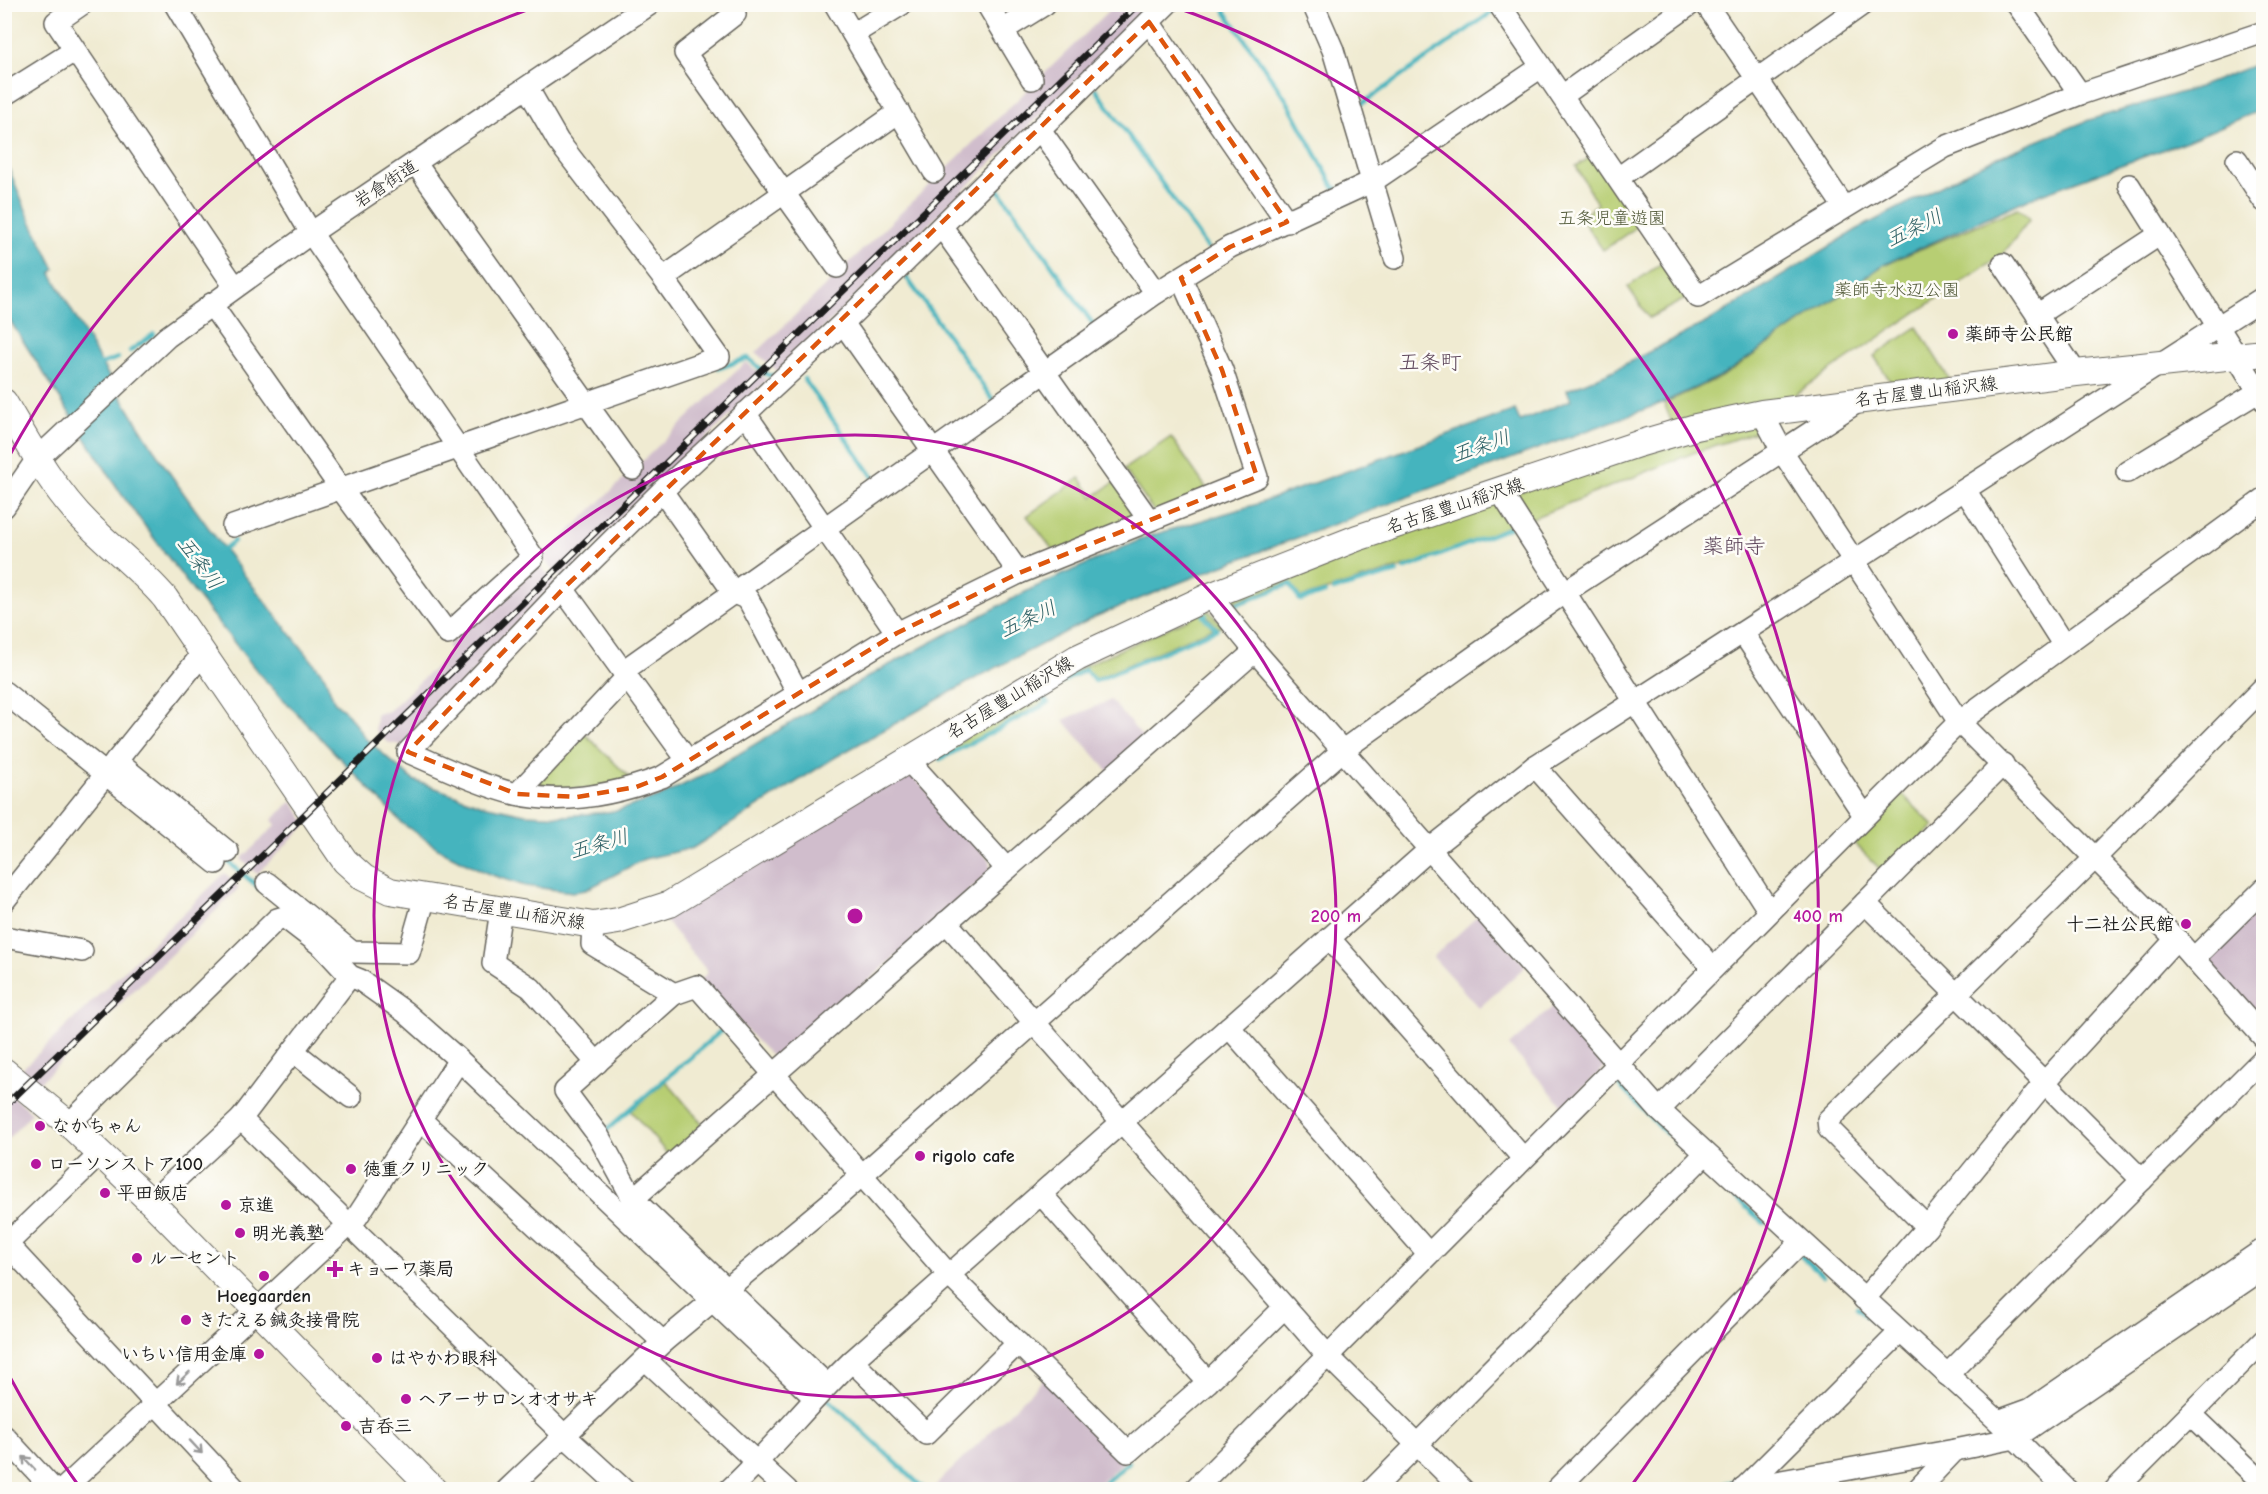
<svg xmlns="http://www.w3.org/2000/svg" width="2268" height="1494" viewBox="0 0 2268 1494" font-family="'Comic Neue','Klee One',sans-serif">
<rect width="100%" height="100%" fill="#fdfcf7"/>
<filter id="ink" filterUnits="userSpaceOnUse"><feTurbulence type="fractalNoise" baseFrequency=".0167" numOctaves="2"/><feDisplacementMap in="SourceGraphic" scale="12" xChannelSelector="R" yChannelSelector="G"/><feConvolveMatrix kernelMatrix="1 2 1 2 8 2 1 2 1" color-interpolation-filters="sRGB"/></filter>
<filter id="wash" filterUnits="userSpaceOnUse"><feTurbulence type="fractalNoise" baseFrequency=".008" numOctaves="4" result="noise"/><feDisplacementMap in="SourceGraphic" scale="24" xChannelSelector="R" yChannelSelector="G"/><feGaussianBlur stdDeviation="1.35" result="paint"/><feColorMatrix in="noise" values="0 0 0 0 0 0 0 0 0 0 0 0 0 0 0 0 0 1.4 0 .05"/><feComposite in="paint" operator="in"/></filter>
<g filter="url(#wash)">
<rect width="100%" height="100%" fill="#f0ebd2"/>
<g fill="#d0bdcc">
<polygon points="1115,5 1152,5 779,372 756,353"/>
<polygon points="746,362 767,380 561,579 542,557"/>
<polygon points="535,565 539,565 556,583 405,746 387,742 375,730 376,714 389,711 452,651 447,646"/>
<polygon points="1111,700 1145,740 1109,772 1063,720"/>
<polygon points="905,768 990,860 990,872 777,1062 699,981 708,972 662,917"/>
<polygon points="292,801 307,824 257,874 241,859 276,825 272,820"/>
<polygon points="225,873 239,888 37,1085 20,1071"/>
<polygon points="2263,896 2263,1029 2204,961"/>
<polygon points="1479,915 1526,966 1479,1008 1433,957"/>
<polygon points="1558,1002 1601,1051 1601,1062 1605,1067 1564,1107 1509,1046"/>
<polygon points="5,1090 32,1113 5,1142"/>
<polygon points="1045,1378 1127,1459 1092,1489 932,1489"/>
</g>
<g fill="#b7ce73" stroke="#6a7548" stroke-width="1.5">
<polygon points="1594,155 1641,224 1603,250 1581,218 1597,204 1576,166"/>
<polygon points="2018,208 2030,219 2003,254 1785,401 1674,428 1664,403 1723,376 1885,264"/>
<polygon points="1666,260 1691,296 1649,318 1628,287"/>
<polygon points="1917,327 1951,382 1896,390 1874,356"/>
<polygon points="1760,423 1764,429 1693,453 1523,522 1513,494 1607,464"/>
<polygon points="1171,437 1209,492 1155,513 1124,469"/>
<polygon points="1080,478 1093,497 1115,482 1139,518 1056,554 1027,516"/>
<polygon points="1494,501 1514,524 1432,558 1301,598 1290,582 1224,605 1225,598"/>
<polygon points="1208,610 1223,626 1218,628 1206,614 1202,616 1213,628 1095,679 1085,668 1038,694 1045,702 940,758 937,757 1044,684"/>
<polygon points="584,733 634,782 613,788 528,791"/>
<polygon points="1902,794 1934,826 1885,874 1853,842"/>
<polygon points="666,1081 705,1127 670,1157 631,1111"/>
</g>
<path fill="#45b4be" stroke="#30686d" stroke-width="1.5" d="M2264 61 2263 109 2187 141 2030 198 1885 264 1723 375 1662 403 1221 566 1097 616 976 678 834 758 693 848 644 859 586 890 573 892 525 886 489 874 444 852 403 824 261 676 196 595 122 495 5 313 4 157 28 215 55 269 51 273C87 338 123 404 165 466 214 539 270 608 325 677L334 701 349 715 365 738 413 780 483 805 525 814 566 816 616 811 659 797 705 774 876 672 1031 589 1146 537 1254 505 1515 410 1520 421 1571 400 1567 390 1610 372 1709 321 1856 230 1993 159 2089 120 2199 87Z"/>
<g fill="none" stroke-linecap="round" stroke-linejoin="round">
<g stroke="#45b4be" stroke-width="4.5">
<polyline points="1220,4 1286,99 1335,189 1337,188"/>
<polyline points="1096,89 1207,248"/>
<polyline points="1359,106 1495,10"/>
<polyline points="997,187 1095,327"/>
<polyline points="907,278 993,400"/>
<polyline points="130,351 154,334"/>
<polyline points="98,365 118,358"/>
<polyline points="719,368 748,358 768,375 777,376"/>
<polyline points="804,379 876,481"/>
<polyline points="220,552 234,541"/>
<polyline points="1404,569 1511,527"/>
<polyline points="1333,590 1397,572"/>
<polyline points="1227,608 1290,584 1300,600 1325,593"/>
<polyline points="1056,685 1085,670 1095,681 1217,629 1203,616 1206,615"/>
<polyline points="64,727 107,760"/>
<polyline points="940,759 1048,703 1039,694 1044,692"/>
<polyline points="226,860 261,889"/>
<polyline points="1612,1078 1667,1134"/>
<polyline points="603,1133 723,1029 726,1032"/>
<polyline points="1674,1140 1690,1155"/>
<polyline points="1708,1173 1719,1183"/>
<polyline points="1727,1190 1764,1223"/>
<polyline points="1801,1256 1823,1276"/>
<polyline points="1857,1307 1882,1329"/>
<polyline points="1904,1349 1953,1394"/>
<polyline points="826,1397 925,1490"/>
<polyline points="1096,1490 1129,1462"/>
<polyline points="1693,1490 1738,1481"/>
</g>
</g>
</g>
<g filter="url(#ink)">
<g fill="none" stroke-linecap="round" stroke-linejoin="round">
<defs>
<g id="minor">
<polyline points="82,4 56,22 235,287"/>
<polyline points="175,4 311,233 533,557 448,634 341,489 211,304"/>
<polyline points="835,4 934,172"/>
<polyline points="987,4 1032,79"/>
<path d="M1167 4 843 323 662 491 563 589 408 752C443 767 479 785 516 794 565 805 617 794 662 777L897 633 1019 573 1257 477 1222 370 1181 278"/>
<polyline points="1313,4 1333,50 1395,258"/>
<polyline points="1499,4 1698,297 1945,147 2080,94 2264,32"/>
<polyline points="1706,4 1844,207"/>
<polyline points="2017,4 2080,94"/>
<polyline points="1149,22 1287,222"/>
<polyline points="1003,30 1045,4"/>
<polyline points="853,34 902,4"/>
<polyline points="4,95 74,51"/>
<polyline points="1562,96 1691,4"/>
<polyline points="1041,131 1156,293"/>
<polyline points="2237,160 2264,201"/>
<polyline points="416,164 633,469"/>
<polyline points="1618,178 1863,4"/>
<polyline points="2129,185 2264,400"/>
<polyline points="942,227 1149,520"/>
<polyline points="2003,264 2076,373"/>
<polyline points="837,267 784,193 899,112"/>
<polyline points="663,278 784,193 685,53 735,14 732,4"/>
<polyline points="2037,315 2159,235"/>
<polyline points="843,323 1019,573"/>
<polyline points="745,413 897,633"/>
<polyline points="1762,413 1782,451 1959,722 2176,939 2264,1038"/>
<polyline points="2127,472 2258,392"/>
<polyline points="1965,490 2063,644"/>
<polyline points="662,491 734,593 748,599 798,693"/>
<polyline points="1500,491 1769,911"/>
<polyline points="4,507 37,459 167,337 311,233 650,4"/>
<polyline points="233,526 719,357 663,278 558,141 528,89"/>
<polyline points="563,589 688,761"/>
<polyline points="1210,596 1255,651 1659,1110 1998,1421 2067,1490"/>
<polyline points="1743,633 1864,815"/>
<polyline points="623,671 1156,293 1230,247 1373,181 1541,67"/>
<polyline points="4,692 216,863"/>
<polyline points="116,761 228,852"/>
<polyline points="1535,766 1713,968"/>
<polyline points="517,794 627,677"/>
<polyline points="1007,869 1255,651"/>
<polyline points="267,883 352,952 409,953 425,897"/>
<polyline points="4,901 203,653"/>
<polyline points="1865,903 2142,1180"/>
<polyline points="501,910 493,963 531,988 597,1063"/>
<polyline points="946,922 1327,1355 1463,1490"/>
<polyline points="593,925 592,944 674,994 697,986 949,1275 1128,1452 1208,1382 1285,1307"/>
<polyline points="4,937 82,951"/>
<polyline points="1329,938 1522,1157"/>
<polyline points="2194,958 2264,889"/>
<polyline points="674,994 565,1091 598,1135 633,1199 827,1385"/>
<polyline points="1229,1027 1428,1253"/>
<polyline points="293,1051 351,1097"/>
<polyline points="1659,1110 2003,764"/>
<polyline points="241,1119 350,976"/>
<polyline points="421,1120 663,1342"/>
<polyline points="69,1124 277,919 284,917 323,947 350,976 360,980 405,1012 456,1057 815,1398"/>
<polyline points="1041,1194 1208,1382"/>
<polyline points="633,1199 1007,869 907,759"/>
<polyline points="151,1202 241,1119 564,1435 624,1490"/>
<polyline points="1927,1227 1829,1129 1828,1120 2095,858 2264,687"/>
<polyline points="7,1244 236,1490"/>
<polyline points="4,1247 100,1154"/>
<polyline points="1864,1299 1927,1227 2045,1082 2176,939"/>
<polyline points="645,1359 787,1490"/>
<polyline points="852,1361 926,1434 1018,1343"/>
<polyline points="1947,1375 2264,1058"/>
<polyline points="2191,1414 2264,1484"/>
<polyline points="1998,1421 2031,1409 2264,1249"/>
<polyline points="4,1436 54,1490"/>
<polyline points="1743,1488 1955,1450"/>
<polyline points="62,1490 357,1217 459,1060"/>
<polyline points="507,1490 663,1342 836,1198 1343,750 1565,592 1859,401"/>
<path d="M729 1490C773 1449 809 1402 852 1361L1430 849 1535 766 2264 297"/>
<polyline points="1194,1490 1959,722 2264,499"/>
<polyline points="1372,1490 1705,1154"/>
<polyline points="1556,1490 1801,1242"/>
<polyline points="1742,1490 1900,1332"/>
<polyline points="1917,1490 1955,1450 2015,1438 2264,1268"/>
<polyline points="2115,1490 2264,1340"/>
</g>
<g id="major">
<path d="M4 402C28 443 54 491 88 524 114 550 141 570 165 598L345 861 364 878 390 891 593 925 618 921 670 904 1077 658 1210 596 1357 538 1638 444 1696 427 1762 413 2076 373 2264 353"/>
<polyline points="4,1071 69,1124 151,1202 434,1490"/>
</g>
</defs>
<use href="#minor" stroke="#66645c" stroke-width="24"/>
<use href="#major" stroke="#66645c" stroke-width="28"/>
<use href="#minor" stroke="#fff" stroke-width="21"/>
<use href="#major" stroke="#fff" stroke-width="26"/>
<defs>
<polyline id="rail" points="4,1107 1138,4"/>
</defs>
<use href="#rail" stroke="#1c1c1c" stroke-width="7"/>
<use href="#rail" stroke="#fdfcf7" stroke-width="4.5" stroke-dasharray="14" stroke-linecap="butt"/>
</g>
<defs><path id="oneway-shaft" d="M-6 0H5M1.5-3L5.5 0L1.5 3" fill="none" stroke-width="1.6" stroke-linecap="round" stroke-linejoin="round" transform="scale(1.5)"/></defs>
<g stroke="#999">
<use href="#oneway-shaft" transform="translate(183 1378) rotate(137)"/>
<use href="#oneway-shaft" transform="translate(196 1447) rotate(47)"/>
<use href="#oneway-shaft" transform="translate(29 1463) rotate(-133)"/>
</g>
</g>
<path fill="none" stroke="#de560d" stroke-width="4.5" stroke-dasharray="12 8" stroke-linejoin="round" d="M1149 22 1287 222 1230 247 1181 278 1222 370 1257 477 1019 573 897 633 662 777 636 787 577 797 517 794 408 752 563 589Z"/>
<g fill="none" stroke="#b5179e" stroke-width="3">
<circle cx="855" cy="916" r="481"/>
<path d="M81 1489A963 963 0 0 1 5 1368M5 464A963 963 0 0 1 541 5M1169 5A963 963 0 0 1 1629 1489"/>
</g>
<g fill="#b5179e" stroke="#fdfcf7" stroke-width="2">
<circle cx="1953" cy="334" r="6"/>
<circle cx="2186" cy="924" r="6"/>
<circle cx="40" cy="1126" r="6"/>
<circle cx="920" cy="1156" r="6"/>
<circle cx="36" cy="1164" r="6"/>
<circle cx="351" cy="1169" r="6"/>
<circle cx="105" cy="1193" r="6"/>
<circle cx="226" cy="1205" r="6"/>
<circle cx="240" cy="1233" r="6"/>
<circle cx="137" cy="1258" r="6"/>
<path d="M332 1260h6v6h6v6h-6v6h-6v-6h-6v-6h6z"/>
<circle cx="264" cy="1276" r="6"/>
<circle cx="186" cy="1320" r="6"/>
<circle cx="259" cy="1354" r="6"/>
<circle cx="377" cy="1358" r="6"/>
<circle cx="406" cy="1399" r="6"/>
<circle cx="346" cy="1426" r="6"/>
</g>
<g text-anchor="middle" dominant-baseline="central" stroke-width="5" stroke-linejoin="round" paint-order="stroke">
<g font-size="18" fill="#1c1c1c" stroke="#fdfcf7">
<text transform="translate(386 184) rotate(-33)">岩倉街道</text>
<text transform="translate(1926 392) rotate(-7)">名古屋豊山稲沢線</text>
<text transform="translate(1455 506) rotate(-18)">名古屋豊山稲沢線</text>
<text transform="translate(1010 698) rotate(-31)">名古屋豊山稲沢線</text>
<text transform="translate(514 912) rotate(9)">名古屋豊山稲沢線</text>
</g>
<g font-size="18" fill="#525a3a" stroke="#fdfcf7">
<text x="1612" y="218">五条児童遊園</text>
<text x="1897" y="290">薬師寺水辺公園</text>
</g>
<g font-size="18" font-weight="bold" fill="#1c1c1c" stroke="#fdfcf7" text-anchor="start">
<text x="1965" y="334">薬師寺公民館</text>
<text x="2174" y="924" text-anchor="end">十二社公民館</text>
<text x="52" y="1126">なかちゃん</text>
<text x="932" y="1156">rigolo cafe</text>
<text x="48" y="1164">ローソンストア100</text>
<text x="363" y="1169">徳重クリニック</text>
<text x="117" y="1193">平田飯店</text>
<text x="238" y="1205">京進</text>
<text x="252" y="1233">明光義塾</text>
<text x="149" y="1258">ルーセント</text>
<text x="347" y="1269">キョーワ薬局</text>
<text x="264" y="1296" text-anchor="middle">Hoegaarden</text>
<text x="198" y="1320">きたえる鍼灸接骨院</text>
<text x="247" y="1354" text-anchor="end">いちい信用金庫</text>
<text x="389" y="1358">はやかわ眼科</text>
<text x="418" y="1399">ヘアーサロンオオサキ</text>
<text x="358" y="1426">吉呑三</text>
</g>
<g font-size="20" font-style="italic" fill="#2e6065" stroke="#fdfcf7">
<text transform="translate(1914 228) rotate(-26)">五条川</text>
<text transform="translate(1481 446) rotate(-19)">五条川</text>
<text transform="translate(200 563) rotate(53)">五条川</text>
<text transform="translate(1028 619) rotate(-25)">五条川</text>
<text transform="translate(599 844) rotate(-16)">五条川</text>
</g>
<g font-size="21" fill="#614a5e" stroke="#fdfcf7">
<text x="1430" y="362">五条町</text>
<text x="1734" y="546">薬師寺</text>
</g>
</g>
<circle cx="855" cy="916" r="9" fill="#b5179e" stroke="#fdfcf7" stroke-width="3"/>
<g font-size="18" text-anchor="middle" font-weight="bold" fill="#b5179e" stroke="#fdfcf7" stroke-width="5" stroke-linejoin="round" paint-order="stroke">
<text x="1336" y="922">200 m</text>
<text x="1818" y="922">400 m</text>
</g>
<rect width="2268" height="1494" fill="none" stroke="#fdfcf7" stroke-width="24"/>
</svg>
